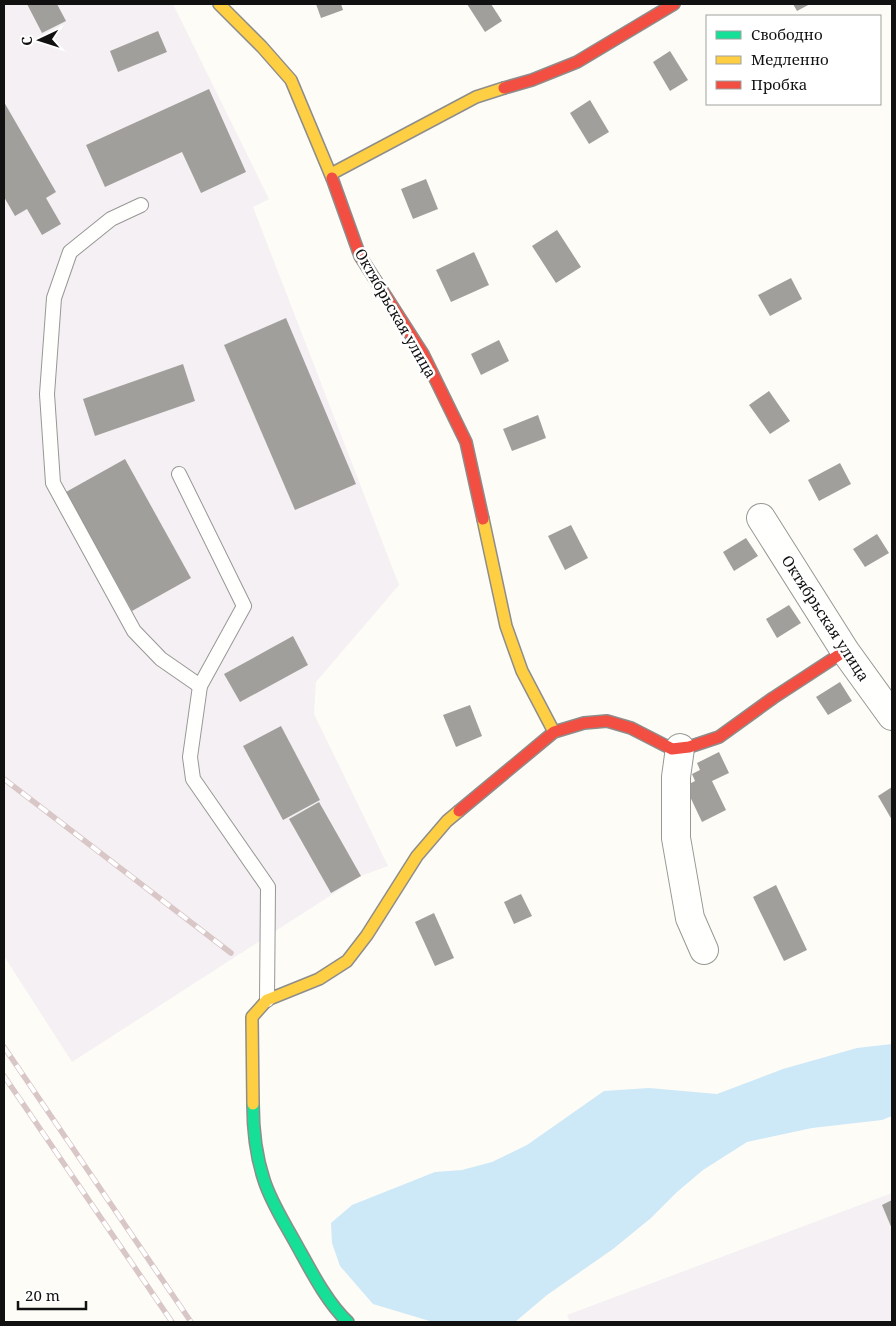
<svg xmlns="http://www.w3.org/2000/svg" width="896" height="1326" viewBox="0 0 896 1326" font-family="'Noto Serif',serif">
<rect width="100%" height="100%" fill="#fdfcf7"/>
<g fill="#f5f0f3">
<polygon points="4,4 173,4 269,199 253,207 399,585 316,682 314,714 388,866 361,876 72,1062 4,956"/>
<polygon points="892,1193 892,1322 570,1322 567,1315"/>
</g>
<polygon fill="#cde8f7" points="892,1044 892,1116 882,1120 812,1128 747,1142 703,1170 677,1192 651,1218 613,1249 547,1295 515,1322 433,1322 373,1304 340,1266 332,1243 331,1223 352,1205 435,1172 462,1170 492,1162 527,1145 604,1091 649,1088 717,1094 783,1069 857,1048"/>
<g fill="#a19f9c">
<polygon points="27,4 57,4 66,21 42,33"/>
<polygon points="316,4 341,4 343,10 321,18"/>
<polygon points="467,4 491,4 502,21 485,32"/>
<polygon points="793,4 810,4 797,11"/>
<polygon points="158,31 167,52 118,72 110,51"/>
<polygon points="670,51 688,80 670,91 653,62"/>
<polygon points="209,89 246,172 201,193 182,152 105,187 86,145"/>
<polygon points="590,100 609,132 589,144 570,113"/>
<polygon points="4,102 56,192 46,198 61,224 42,235 27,209 15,216 4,197"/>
<polygon points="426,179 438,209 413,219 401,189"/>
<polygon points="557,230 581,267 556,283 532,246"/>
<polygon points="474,252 489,285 451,302 436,270"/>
<polygon points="791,278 802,299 770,316 758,295"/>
<polygon points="286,318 356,484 295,510 224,345"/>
<polygon points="499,340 509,361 481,375 471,354"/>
<polygon points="183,364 195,401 95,436 83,399"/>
<polygon points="769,391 790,421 770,434 749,405"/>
<polygon points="538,415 546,438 512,451 503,429"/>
<polygon points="125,459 191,578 132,611 66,492"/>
<polygon points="840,463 851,484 819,501 808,480"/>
<polygon points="571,525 588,558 565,570 548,536"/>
<polygon points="877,534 889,553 865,567 853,549"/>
<polygon points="746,538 758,556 734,571 723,552"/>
<polygon points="789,605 801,623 777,638 766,619"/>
<polygon points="293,636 308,665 240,702 224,674"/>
<polygon points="840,682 852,701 828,715 816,697"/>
<polygon points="470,705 482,736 456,747 443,715"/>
<polygon points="281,726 320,800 283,820 243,746"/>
<polygon points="719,752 729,773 712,781 726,810 702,822 685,786 695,781 692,774 700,770 697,763"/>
<polygon points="892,787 892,820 878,796"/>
<polygon points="319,802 361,876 331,893 289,819"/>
<polygon points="776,885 807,950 784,961 753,897"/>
<polygon points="521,894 532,916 514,924 504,902"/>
<polygon points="434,913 454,958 435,966 415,922"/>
<polygon points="892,1200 892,1229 882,1205"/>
</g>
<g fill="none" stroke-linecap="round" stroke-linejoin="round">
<defs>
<g id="lane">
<polyline points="141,205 111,219 70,252 54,298 47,394 53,483 134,631 161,659 200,686"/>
<polyline points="179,474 244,606 200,686 190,757 193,779 268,887 267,1000"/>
</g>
<g id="street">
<polyline points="761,518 845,651 892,716"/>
<polyline points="680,748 676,777 676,838 690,918 704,950"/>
</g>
<path id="fast" d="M253 1104C253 1130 256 1156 264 1180 271 1202 284 1222 295 1242 309 1267 327 1303 348 1322"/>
<g id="slow">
<polyline points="219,4 262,47 291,80 332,178"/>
<polyline points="331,174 476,97 504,88"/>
<polyline points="483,519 506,626 522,671 554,732"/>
<polyline points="253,1104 252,1017 267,1000 319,979 347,961 367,935 417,856 447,821 459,811"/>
</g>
<g id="jam">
<polyline points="504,88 532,80 577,62 674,4"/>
<polyline points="332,178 360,256 423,354 466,442 483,519"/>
<polyline points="459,811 554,732 584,723 607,721 631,728 672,749 689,747 719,737 773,698 845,651"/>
</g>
</defs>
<use href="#lane" stroke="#979795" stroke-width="16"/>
<use href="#street" stroke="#979795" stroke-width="30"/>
<use href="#fast" stroke="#8e8d8b" stroke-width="14"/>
<use href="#slow" stroke="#8e8d8b" stroke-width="14"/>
<use href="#jam" stroke="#8e8d8b" stroke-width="14"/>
<use href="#lane" stroke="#fffffe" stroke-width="14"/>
<use href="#street" stroke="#fffffe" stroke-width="28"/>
<use href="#fast" stroke="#16e098" stroke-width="11"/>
<use href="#slow" stroke="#ffcf43" stroke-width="11"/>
<use href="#jam" stroke="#f24e42" stroke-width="11"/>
<defs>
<g id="rail">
<polyline points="4,779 231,953"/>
<polyline points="4,1047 191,1322"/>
<polyline points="4,1076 172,1322"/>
</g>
</defs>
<use href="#rail" stroke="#d9c6c7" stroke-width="5.5"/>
<use href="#rail" stroke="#fff" stroke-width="4" stroke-dasharray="11" stroke-linecap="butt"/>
</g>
<g text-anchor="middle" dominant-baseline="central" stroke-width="5" stroke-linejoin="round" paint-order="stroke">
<g font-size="15" fill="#111" stroke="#fff">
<text transform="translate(396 313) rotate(60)">Октябрьская улица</text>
<text transform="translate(826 618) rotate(57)">Октябрьская улица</text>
</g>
</g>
<rect width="896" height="1326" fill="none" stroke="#111111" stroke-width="10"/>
<rect x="706" y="15" width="175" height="90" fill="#ffffff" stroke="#a0a0a0"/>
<rect x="716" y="31" width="25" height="8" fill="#16e098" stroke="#a0a0a0"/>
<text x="751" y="40" font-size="15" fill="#111111">Свободно</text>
<rect x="716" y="56" width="25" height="8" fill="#ffcf43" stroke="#a0a0a0"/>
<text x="751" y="65" font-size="15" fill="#111111">Медленно</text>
<rect x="716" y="81" width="25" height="8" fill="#f24e42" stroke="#a0a0a0"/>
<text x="751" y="90" font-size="15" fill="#111111">Пробка</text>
<g transform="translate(40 40) rotate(266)" stroke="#ffffff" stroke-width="4" paint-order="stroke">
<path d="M0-4L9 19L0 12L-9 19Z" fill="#111111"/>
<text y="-8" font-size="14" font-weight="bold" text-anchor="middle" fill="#111111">С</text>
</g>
<path d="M18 1301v8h68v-8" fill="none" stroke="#111111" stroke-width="2.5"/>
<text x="25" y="1301" font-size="15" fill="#111111" stroke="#ffffff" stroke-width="4" paint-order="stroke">20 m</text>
</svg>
